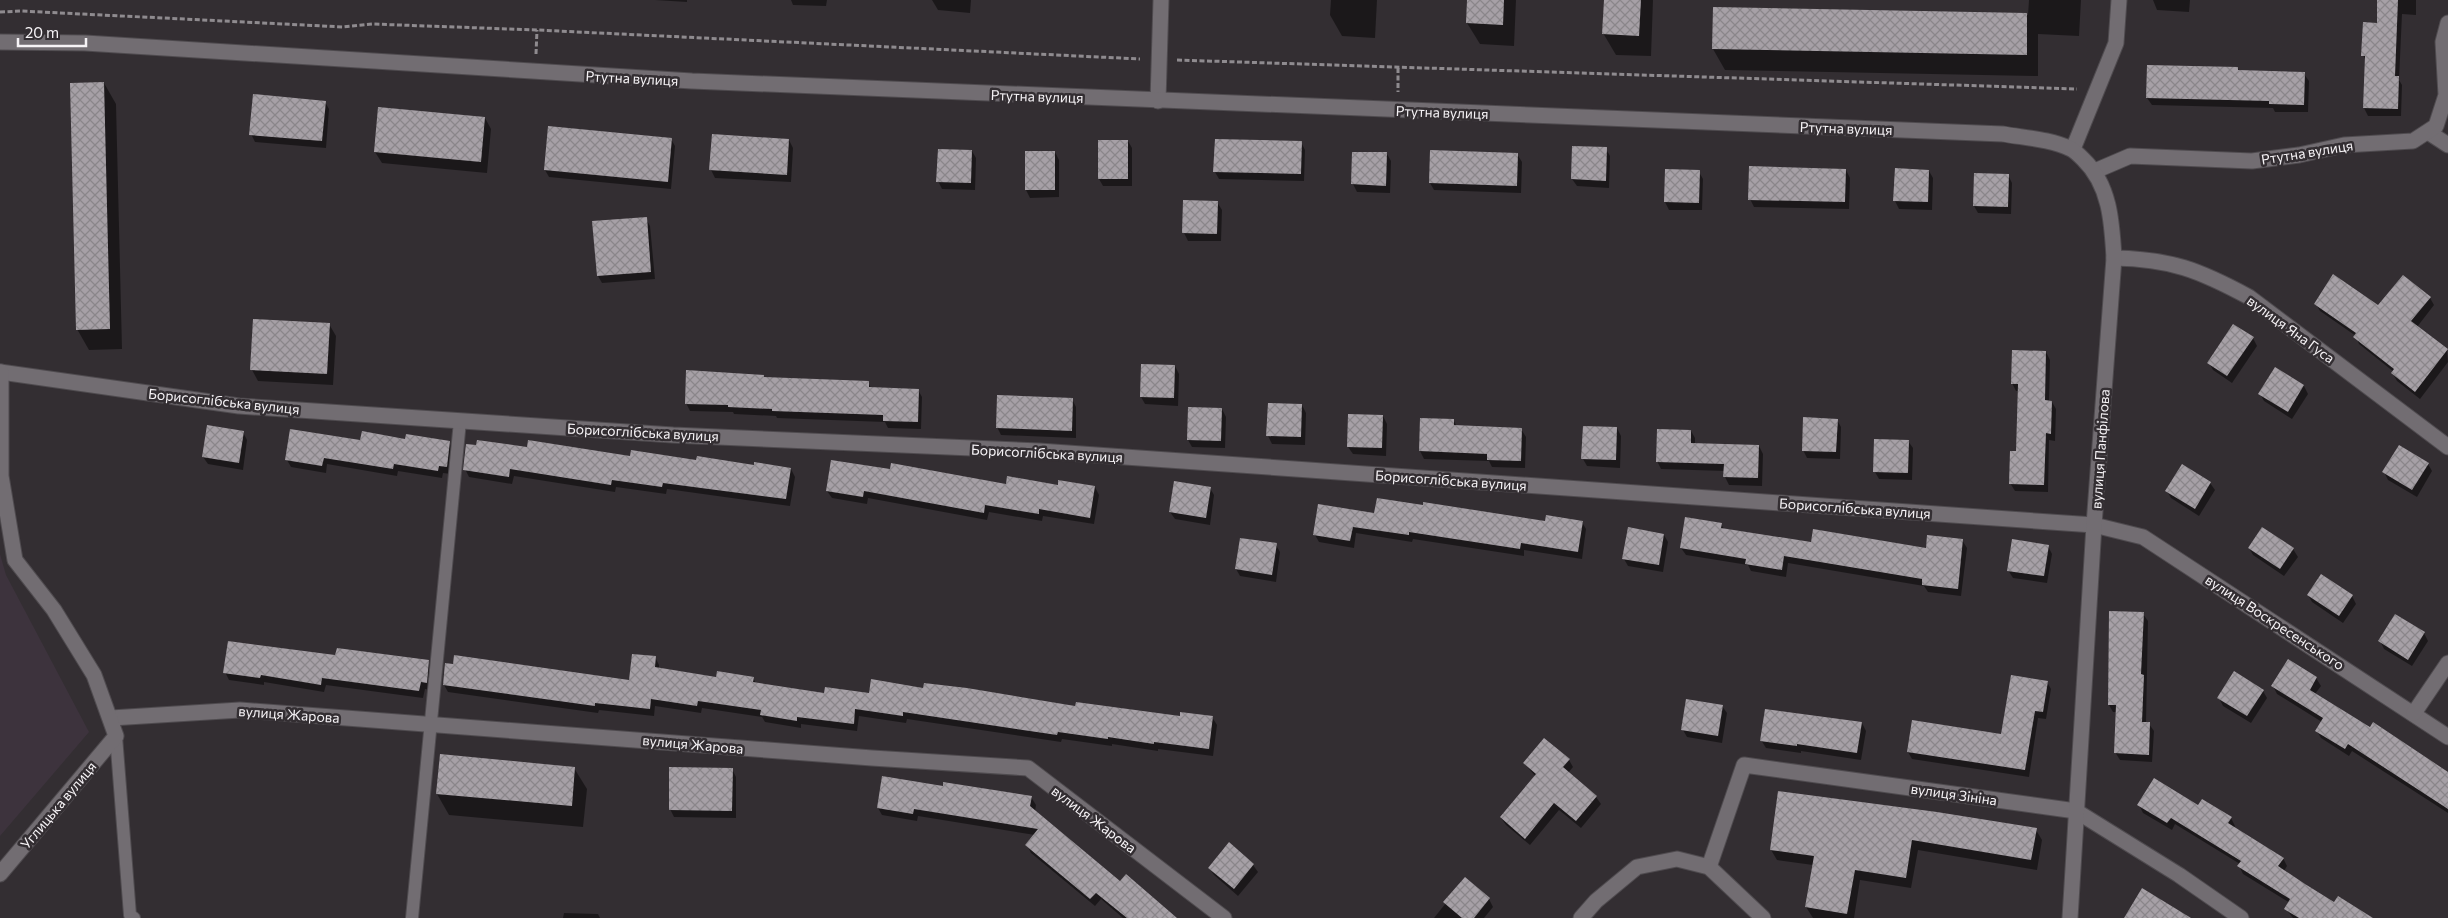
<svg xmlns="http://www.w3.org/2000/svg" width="2448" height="918" viewBox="0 0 2448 918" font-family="Commissioner,sans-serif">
<defs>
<pattern id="building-cross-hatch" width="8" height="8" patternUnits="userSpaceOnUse" patternTransform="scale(1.25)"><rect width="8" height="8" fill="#a6a0a6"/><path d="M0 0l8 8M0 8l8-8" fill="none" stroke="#8a868a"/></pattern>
</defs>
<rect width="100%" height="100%" fill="#332e32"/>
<polygon fill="#3d333d" points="0,554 6,575 89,732 0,836"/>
<g fill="#0007">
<polygon points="655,0 687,0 687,2"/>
<polygon points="791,0 827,0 826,6 793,5"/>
<polygon points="932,0 971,0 970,13 938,10"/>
<polygon points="1331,0 1377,0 1375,38 1342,36 1330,15"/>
<polygon points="1468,0 1516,0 1514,46 1480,44 1467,23"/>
<polygon points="1605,0 1653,0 1651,56 1616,55 1603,33"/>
<polygon points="2029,0 2081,0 2079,36 2038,34 2038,76 1725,70 1713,49 1714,8 2028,15"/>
<polygon points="2153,0 2190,0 2189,12 2157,10"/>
<polygon points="2379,0 2416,0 2416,15 2402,14 2399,80 2402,85 2401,116 2368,116 2364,108 2366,61 2363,55 2378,24"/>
<polygon points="2238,68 2239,71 2304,74 2309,81 2308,112 2275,112 2273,108 2152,105 2147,98"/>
<polygon points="104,83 116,104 122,349 89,350 77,329"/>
<polygon points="325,102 329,109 326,148 255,142 251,134"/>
<polygon points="485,118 491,129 487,173 382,163 375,152"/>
<polygon points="671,139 675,146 671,189 549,177 545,170"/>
<polygon points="789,140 793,148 791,182 715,178 711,170"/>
<polygon points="1128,141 1132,148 1132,186 1103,186 1099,179"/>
<polygon points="1301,142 1305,150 1304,181 1219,179 1215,172"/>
<polygon points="1606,149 1610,156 1609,188 1577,186 1572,179"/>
<polygon points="972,151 976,158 975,190 942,189 938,181"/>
<polygon points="1026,152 1055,152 1059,160 1059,197 1030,198 1026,190"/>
<polygon points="1354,153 1387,154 1391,161 1390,193 1357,192 1353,184"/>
<polygon points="1517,154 1522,162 1521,193 1434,190 1430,183"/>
<polygon points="1896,169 1929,171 1933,178 1932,210 1899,209 1895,201"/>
<polygon points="1666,170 1699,172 1703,179 1702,210 1669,210 1665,202"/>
<polygon points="1846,170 1850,178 1849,209 1754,207 1750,199"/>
<polygon points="2008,175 2012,183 2011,214 1978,213 1974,206"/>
<polygon points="1185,201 1217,202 1222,210 1221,241 1188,241 1184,233"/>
<polygon points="646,219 650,226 655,279 602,283 598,276"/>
<polygon points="2430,298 2434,305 2417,327 2447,350 2448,362 2420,399 2397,381 2393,374 2394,372 2359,344 2356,336 2320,311 2316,304 2379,307"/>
<polygon points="329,324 336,336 333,385 258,381 252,370"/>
<polygon points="2253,338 2257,346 2232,383 2213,370 2209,363"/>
<polygon points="2046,352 2050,360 2049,402 2052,402 2056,409 2055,441 2049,440 2048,492 2015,491 2010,483 2017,452 2019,391 2016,391 2012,383"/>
<polygon points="1175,366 1179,374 1178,406 1145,404 1141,397"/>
<polygon points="2276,368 2304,386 2308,394 2292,419 2264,401 2260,394"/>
<polygon points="765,378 868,382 871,388 918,390 922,397 921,429 888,428 885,422 777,418 776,416 734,414 733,412 690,411 686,403"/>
<polygon points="1072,399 1076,407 1076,438 1001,435 997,427"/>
<polygon points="1269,404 1302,405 1306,413 1305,445 1272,444 1268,436"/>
<polygon points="1222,409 1226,417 1225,448 1192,447 1188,440"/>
<polygon points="1383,416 1387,424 1386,456 1353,454 1348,447"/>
<polygon points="1421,420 1454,421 1457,427 1521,429 1526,437 1525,468 1492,467 1489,461 1424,459 1420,451"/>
<polygon points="1837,420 1841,427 1840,459 1807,458 1803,450"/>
<polygon points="1617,428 1621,436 1620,468 1587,466 1583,459"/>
<polygon points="1691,431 1695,438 1695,445 1759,446 1763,454 1762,486 1729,485 1725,477 1725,471 1661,469 1657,461"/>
<polygon points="243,432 247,440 243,470 208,464 203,457"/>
<polygon points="406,440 449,442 453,450 451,474 443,473 442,478 398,471 397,476 327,464 326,473 291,467 287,460 361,442"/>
<polygon points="1908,441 1913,448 1912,480 1879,479 1875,472"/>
<polygon points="528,449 791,469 795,477 790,506 667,489 666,494 616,487 615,492 514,476 512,484 469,477 465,469"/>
<polygon points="2428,464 2432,471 2417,497 2388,480 2384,472"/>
<polygon points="891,470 1007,485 1095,487 1099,495 1094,524 1043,516 1042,521 989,512 987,520 868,498 867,504 832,498 827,491"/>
<polygon points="2210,483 2215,490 2199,516 2171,498 2167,491"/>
<polygon points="1210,488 1214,495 1210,525 1175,519 1170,512"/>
<polygon points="1375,514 1546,522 1582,522 1586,529 1582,559 1524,550 1524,556 1413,539 1412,542 1356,533 1354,548 1319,542 1315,535"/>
<polygon points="1721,524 1724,529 1812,544 1927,549 1962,540 1967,548 1961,596 1928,592 1924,586 1788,563 1786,577 1751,571 1748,565 1686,555 1681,548"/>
<polygon points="2262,528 2293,549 2298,557 2284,576 2253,555 2249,548"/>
<polygon points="1664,535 1668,542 1663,572 1628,566 1624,559"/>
<polygon points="1276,545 1280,552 1276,582 1240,576 1236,569"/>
<polygon points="2048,546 2052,554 2047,583 2013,578 2008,570"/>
<polygon points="2308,595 2352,596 2356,604 2343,623 2312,602"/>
<polygon points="2143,614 2148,621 2146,723 2149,724 2154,731 2152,762 2120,760 2115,752 2117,712 2113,712 2109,705"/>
<polygon points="2424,633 2428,641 2412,666 2384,649 2380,641"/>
<polygon points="336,657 428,662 432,669 430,690 425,689 423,698 326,685 324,692 264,682 264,685 229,680 225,672"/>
<polygon points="655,657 659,665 659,669 717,679 753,678 756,683 825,694 870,694 924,689 1076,707 1181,718 1212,717 1217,725 1213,756 1158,749 1158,751 1112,744 1112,746 1062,739 1061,742 907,719 906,723 859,716 857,731 801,724 801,728 765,722 762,717 702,708 701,713 655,706 654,716 599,710 598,713 448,692 444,685 630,681"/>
<polygon points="2288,661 2316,678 2321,686 2315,694 2448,773 2448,813 2352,751 2349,756 2321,738 2317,731 2322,722 2277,694 2273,686"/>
<polygon points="2047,682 2051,689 2046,719 2038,718 2029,777 1912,759 1908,752 2002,736"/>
<polygon points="2263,691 2267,698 2251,723 2223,706 2219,698"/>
<polygon points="1722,706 1727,713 1722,743 1687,737 1683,730"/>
<polygon points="1862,723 1866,731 1861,760 1801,751 1801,753 1766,748 1761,740"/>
<polygon points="1569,760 1573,767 1568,773 1596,797 1601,804 1581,828 1559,810 1530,845 1506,825 1501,818 1535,776 1524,763"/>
<polygon points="574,768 587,789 583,827 449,815 437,794"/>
<polygon points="732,769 736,777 736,818 674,817 670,809"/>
<polygon points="944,788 1031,797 1036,805 1035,811 1121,883 1176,918 1123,918 1101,899 1095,906 1031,853 1027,845 1035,835 918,816 917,821 882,815 878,808"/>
<polygon points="2139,805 2199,807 2231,818 2235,826 2234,828 2283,858 2287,866 2284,871 2334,904 2368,918 2293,918 2286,909 2290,903 2243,874 2239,866 2240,864 2175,824 2172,830 2143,813"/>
<polygon points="2036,830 2042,840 2037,870 1918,850 1911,888 1860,880 1854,918 1813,918 1806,907 1813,865 1777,860 1771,850"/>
<polygon points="1253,865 1258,872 1238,896 1214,875 1209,868"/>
<polygon points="1465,879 1489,899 1493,907 1484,918 1434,918"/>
<polygon points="564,913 598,914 600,918 563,918"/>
</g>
<g fill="url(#building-cross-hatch)">
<polygon points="1467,0 1504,0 1503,25 1466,23"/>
<polygon points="1604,0 1641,0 1639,36 1602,34"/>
<polygon points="2377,0 2398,0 2395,76 2399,76 2398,109 2363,108 2365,56 2361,56 2363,22 2377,23"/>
<polygon points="1713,7 2027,13 2027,55 1712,49"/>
<polygon points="2147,65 2238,67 2238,70 2305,72 2304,105 2269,104 2269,101 2146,98"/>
<polygon points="104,82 110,329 76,330 70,83"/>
<polygon points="253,94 326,101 322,141 249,135"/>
<polygon points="378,107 485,117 481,162 374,152"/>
<polygon points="548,126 672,138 668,182 544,170"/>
<polygon points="712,134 789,139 787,175 709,170"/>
<polygon points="1215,139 1302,141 1301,174 1213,172"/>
<rect x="1098" y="140" width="30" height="39"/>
<polygon points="1572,146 1607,147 1606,181 1571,179"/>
<polygon points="938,149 972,150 971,183 936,182"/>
<polygon points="1430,150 1518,153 1517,186 1429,183"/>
<rect x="1025" y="151" width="30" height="39"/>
<polygon points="1352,152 1387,152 1386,186 1351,184"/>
<polygon points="1749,166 1846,169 1845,202 1748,200"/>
<polygon points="1895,168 1929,170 1928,202 1893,201"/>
<polygon points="1665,169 1700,170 1699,203 1664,202"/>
<polygon points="1974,173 2009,174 2008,207 1973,206"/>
<polygon points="1183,200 1218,201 1217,234 1182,233"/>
<polygon points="647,217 651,272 597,276 592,221"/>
<polygon points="2333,274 2378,305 2403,275 2431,297 2411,321 2448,349 2415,392 2391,373 2394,369 2353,337 2356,333 2314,304"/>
<polygon points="253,319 330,323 327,374 250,370"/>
<polygon points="2233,324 2254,337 2227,376 2207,363"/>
<polygon points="2012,350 2046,351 2045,400 2052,401 2051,434 2046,433 2044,485 2009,484 2010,451 2016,451 2018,384 2011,384"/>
<polygon points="1141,364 1175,365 1174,398 1140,397"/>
<polygon points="2275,367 2304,385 2288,412 2258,394"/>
<polygon points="686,370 764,375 764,377 869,381 869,387 919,389 918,422 883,421 883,415 772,411 772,409 728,407 728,405 685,404"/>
<polygon points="997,395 1073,398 1072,431 996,428"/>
<polygon points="1268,403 1302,404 1301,437 1266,436"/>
<polygon points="1188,407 1222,408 1221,441 1187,440"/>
<polygon points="1348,414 1383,415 1382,448 1347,447"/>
<polygon points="1803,417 1838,419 1836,452 1802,451"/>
<polygon points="1420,418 1454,419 1454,425 1522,428 1521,461 1487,460 1487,454 1419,451"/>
<polygon points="207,425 244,431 239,463 202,457"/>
<polygon points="1583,426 1617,427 1616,460 1581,459"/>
<polygon points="290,429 360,440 362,431 405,439 406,434 450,441 447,467 439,466 438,471 394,464 393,469 324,458 322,466 285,460"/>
<polygon points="1657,429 1691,430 1691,443 1759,445 1758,478 1723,477 1724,464 1656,462"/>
<polygon points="1874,439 1909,440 1908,473 1873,472"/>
<polygon points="477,440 527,447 528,440 630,456 631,450 696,460 697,456 754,465 754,462 791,468 786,499 663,483 662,487 612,480 611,485 510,469 509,477 463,470 466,444 476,445"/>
<polygon points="2399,445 2429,463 2412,490 2382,472"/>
<polygon points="831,460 890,469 891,463 1006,484 1007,476 1058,485 1058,480 1095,486 1090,518 1039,509 1039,514 985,505 984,513 864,491 863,497 826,491"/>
<polygon points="2182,464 2211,482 2195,509 2165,491"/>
<polygon points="1174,481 1211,487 1206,518 1169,512"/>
<polygon points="1377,498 1423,505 1423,502 1545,521 1546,515 1583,521 1578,552 1521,543 1520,549 1409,532 1409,535 1353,527 1350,541 1313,535 1318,504 1374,513"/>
<polygon points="1685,517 1722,523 1721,528 1811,542 1813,529 1926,548 1927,535 1963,539 1958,589 1922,585 1922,579 1784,556 1782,570 1745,564 1746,559 1680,548"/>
<polygon points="1628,527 1664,534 1659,565 1622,559"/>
<polygon points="2262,527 2294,548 2280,569 2248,548"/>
<polygon points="1240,538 1277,543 1272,575 1235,569"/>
<polygon points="2012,539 2049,545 2044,576 2007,571"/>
<polygon points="2321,574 2353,595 2339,616 2307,595"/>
<polygon points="2109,611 2144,612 2141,674 2144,675 2142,722 2150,722 2149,755 2114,753 2116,705 2108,705"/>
<polygon points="2395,614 2425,632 2408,660 2378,641"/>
<polygon points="228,641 335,655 337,648 429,660 427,683 421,682 419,691 322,678 321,685 261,675 260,678 223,673"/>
<polygon points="632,654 656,656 655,667 716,677 717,671 754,677 753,682 824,693 825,687 869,693 871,679 923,688 924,683 967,688 1075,706 1076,702 1180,716 1180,712 1213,716 1209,749 1154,742 1154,744 1108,737 1108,739 1058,732 1057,735 903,712 903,716 855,709 854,724 797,717 797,721 760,715 761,710 698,701 697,706 651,699 650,709 595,703 595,706 443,685 445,663 453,664 454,655 629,680"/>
<polygon points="2288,659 2317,677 2310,690 2370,727 2373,722 2448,772 2448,809 2348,744 2345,749 2315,731 2323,718 2271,686"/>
<polygon points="2234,671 2264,690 2247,716 2217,698"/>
<polygon points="2011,675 2048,681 2043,712 2035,711 2025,770 1907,752 1912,720 2001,734"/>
<polygon points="1686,699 1723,705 1718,736 1681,730"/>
<polygon points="1765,709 1862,722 1857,753 1797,744 1797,746 1760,741"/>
<polygon points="1544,738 1570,759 1563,767 1597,796 1576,821 1554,803 1525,839 1500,817 1536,774 1523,763"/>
<polygon points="440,754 575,767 572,806 436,794"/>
<polygon points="669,767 733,768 732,811 669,810"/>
<polygon points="882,776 943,786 943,782 1032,796 1030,806 1120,881 1126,874 1177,918 1127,918 1096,893 1090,899 1025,845 1038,829 914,809 913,814 877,808"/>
<polygon points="2154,778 2198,805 2202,799 2232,817 2228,823 2284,858 2278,866 2305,884 2334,902 2338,896 2373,918 2299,918 2284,909 2290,899 2237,866 2241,861 2171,818 2167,823 2137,805"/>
<polygon points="1778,791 1937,812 2037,828 2031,860 1912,840 1906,878 1855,870 1847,914 1805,907 1814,856 1770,850"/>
<polygon points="1229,842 1254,864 1234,889 1208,868"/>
<polygon points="1465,877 1490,898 1474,918 1462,918 1443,902"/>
<polygon points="2142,888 2191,918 2124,918"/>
</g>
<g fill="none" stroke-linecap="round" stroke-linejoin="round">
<defs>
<g id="lane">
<polyline points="116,736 130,915 134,918"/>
<polyline points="412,918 460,421"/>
</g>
<g id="street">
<polyline points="1158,101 1161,0"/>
<polyline points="2428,132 2448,145"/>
<polyline points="2073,149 2116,43 2119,0"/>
<polyline points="2095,171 2130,156 2252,161 2299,155 2344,145 2413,141 2436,126 2446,95 2443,42 2448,23"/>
<path d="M2114 258C2171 259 2199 270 2249 297L2448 447"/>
<polyline points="0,372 239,406 673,435 1039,451 2094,525 2143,537 2448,737"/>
<polyline points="2414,713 2448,663"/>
<polyline points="111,718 240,710 872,758 1028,768 1224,918"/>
<polyline points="1709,867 1744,765 2076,811 2179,875 2241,918"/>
<polyline points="0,874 116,736 94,675 54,610 15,560 1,476 1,372"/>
<polyline points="1581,918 1596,901 1637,867 1677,859 1709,867 1763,918"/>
</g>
<path id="secondary" d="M0 42 85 43 692 81 2003 134C2026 138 2050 139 2071 149 2075 151 2079 155 2083 159 2110 185 2112 222 2114 258L2094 525 2070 918"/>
</defs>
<use href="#lane" stroke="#4f4b4f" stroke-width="14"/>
<use href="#street" stroke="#4f4b4f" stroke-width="17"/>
<use href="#secondary" stroke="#4f4b4f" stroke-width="17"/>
<g stroke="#8f8b8f" stroke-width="3" stroke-dasharray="5 2.5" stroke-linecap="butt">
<polyline points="0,12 22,11 343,27 372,24 537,30 1140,59"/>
<polyline points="536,54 537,30"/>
<polyline points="1177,60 2077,89"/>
<polyline points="1398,68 1398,92"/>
</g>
<use href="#lane" stroke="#726d72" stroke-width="12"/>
<use href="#street" stroke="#726d72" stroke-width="15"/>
<use href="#secondary" stroke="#726d72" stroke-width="15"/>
</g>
<g text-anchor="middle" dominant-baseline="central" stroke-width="5" stroke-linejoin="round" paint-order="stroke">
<g font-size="14" fill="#f6f3f6" stroke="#332e32">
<text transform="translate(632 78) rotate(3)">Ртутна вулиця</text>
<text transform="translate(1037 96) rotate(2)">Ртутна вулиця</text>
<text transform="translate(1442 112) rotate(2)">Ртутна вулиця</text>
<text transform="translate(1846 128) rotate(2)">Ртутна вулиця</text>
<text transform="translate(2307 152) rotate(-9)">Ртутна вулиця</text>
<text transform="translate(2291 329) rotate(36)">вулиця Яна Гуса</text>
<text transform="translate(224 401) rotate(6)">Борисоглібська вулиця</text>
<text transform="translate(643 432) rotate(3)">Борисоглібська вулиця</text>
<text transform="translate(2100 449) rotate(-86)">вулиця Панфілова</text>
<text transform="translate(1047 453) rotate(3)">Борисоглібська вулиця</text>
<text transform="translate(1451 480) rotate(4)">Борисоглібська вулиця</text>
<text transform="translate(1855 508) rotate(4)">Борисоглібська вулиця</text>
<text transform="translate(2275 622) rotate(33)">вулиця Воскресенського</text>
<text transform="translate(289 714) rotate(4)">вулиця Жарова</text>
<text transform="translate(693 744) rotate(5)">вулиця Жарова</text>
<text transform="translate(1954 794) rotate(8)">вулиця Зініна</text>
<text transform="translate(58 805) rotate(-50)">Углицька вулиця</text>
<text transform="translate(1094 819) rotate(37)">вулиця Жарова</text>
</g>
</g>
<path d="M18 38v8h68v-8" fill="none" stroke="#f6f3f6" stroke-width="2.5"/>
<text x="25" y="38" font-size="15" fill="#f6f3f6" stroke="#332e32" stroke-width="4" paint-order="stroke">20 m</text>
</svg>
